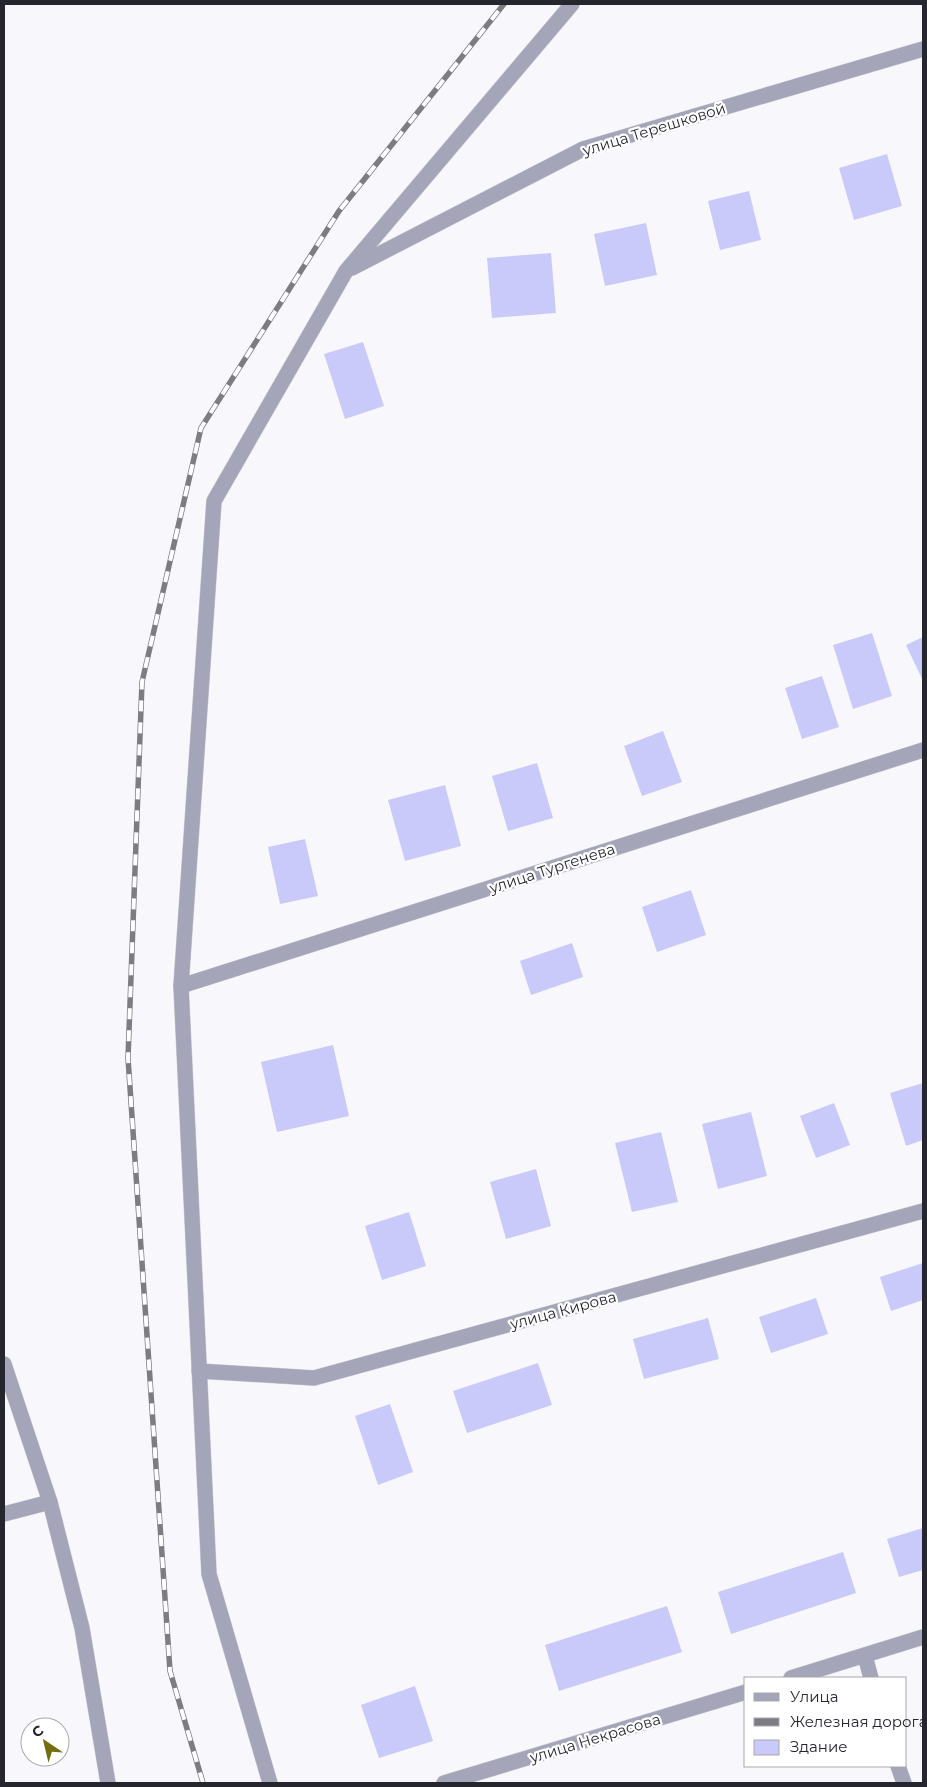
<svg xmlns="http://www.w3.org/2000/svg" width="927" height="1787" viewBox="0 0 927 1787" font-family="Montserrat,sans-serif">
<rect width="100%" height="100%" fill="#f7f7fc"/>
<g fill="#cacafa">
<polygon points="887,154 902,206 854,220 839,168"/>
<polygon points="749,191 761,240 720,250 708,201"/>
<polygon points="646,223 657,275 605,286 594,234"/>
<polygon points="551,253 556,313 492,318 487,258"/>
<polygon points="363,342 384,406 345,419 324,354"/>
<polygon points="872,633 892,696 853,709 833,645"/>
<polygon points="923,637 923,681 906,645"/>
<polygon points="822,676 839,727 802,739 785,688"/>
<polygon points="663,731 682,782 642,796 624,746"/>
<polygon points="537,763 553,818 508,831 492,776"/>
<polygon points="445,785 461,846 405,861 388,800"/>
<polygon points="305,839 318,896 280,904 268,847"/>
<polygon points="691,890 706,935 657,952 642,907"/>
<polygon points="572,943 583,977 531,995 520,961"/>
<polygon points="333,1045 349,1116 277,1132 261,1062"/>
<polygon points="923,1083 923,1140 906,1146 890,1093"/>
<polygon points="834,1103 850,1145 816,1158 800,1116"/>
<polygon points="751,1112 767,1176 718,1189 702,1124"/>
<polygon points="661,1132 678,1202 632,1212 615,1143"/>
<polygon points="536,1169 551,1226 506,1239 490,1182"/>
<polygon points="409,1212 426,1266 382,1280 365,1226"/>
<polygon points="923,1263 923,1300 891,1311 880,1277"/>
<polygon points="816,1298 828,1334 771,1353 759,1317"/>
<polygon points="708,1318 719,1359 644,1379 633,1339"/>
<polygon points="538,1363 552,1405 467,1433 453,1391"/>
<polygon points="390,1404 413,1472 378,1485 355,1416"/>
<polygon points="923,1528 923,1570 899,1577 887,1539"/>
<polygon points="843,1552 856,1593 731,1634 718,1592"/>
<polygon points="667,1606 682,1652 559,1691 545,1645"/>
<polygon points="415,1686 433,1741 379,1758 361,1705"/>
</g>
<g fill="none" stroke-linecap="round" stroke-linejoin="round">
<defs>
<g id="minor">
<polyline points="352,268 583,149 923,49"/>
<polyline points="181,986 923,750"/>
<polyline points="4,1364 50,1502 82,1628 108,1783"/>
<polyline points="199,1371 314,1378 923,1211"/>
<polyline points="4,1514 50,1502"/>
<polyline points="865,1656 871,1678"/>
<polyline points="791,1678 923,1637"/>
<polyline points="898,1766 904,1783"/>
<polyline points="270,1783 209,1574 181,986 214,501 346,271 572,4"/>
<polyline points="444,1783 746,1692"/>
</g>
</defs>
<use href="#minor" stroke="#d1d1d7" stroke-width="16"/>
<use href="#minor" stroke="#a5a5ba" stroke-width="15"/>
<defs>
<polyline id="rail" points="203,1783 170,1671 128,1058 142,682 201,428 339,211 504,4"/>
</defs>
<use href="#rail" stroke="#7c7c83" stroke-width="5.5"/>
<use href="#rail" stroke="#fff" stroke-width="4" stroke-dasharray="11" stroke-linecap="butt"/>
</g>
<g text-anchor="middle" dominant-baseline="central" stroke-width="4.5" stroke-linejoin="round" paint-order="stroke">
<g font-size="15" fill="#26262f" stroke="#fff">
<text transform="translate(654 129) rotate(-17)">улица Терешковой</text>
<text transform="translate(552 868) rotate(-18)">улица Тургенева</text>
<text transform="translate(563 1310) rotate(-15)">улица Кирова</text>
<text transform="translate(595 1738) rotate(-17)">улица Некрасова</text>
</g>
</g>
<rect width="927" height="1787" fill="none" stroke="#26262f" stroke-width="10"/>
<rect x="744" y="1677" width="162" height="90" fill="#ffffff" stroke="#a8a8ac"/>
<rect x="754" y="1693" width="25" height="8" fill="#a5a5ba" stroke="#a8a8ac"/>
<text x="790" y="1702" font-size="15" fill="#26262f">Улица</text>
<rect x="754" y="1718" width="25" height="8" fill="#7c7c83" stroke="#a8a8ac"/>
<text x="790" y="1727" font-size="15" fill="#26262f">Железная дорога</text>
<rect x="754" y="1740" width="25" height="15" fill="#cacafa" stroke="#a8a8ac"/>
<text x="790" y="1752" font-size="15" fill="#26262f">Здание</text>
<g transform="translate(45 1742) rotate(325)"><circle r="24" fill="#ffffff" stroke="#a8a8ac"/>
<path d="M0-4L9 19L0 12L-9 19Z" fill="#736f10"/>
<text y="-8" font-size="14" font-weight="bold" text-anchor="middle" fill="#26262f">С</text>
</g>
</svg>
